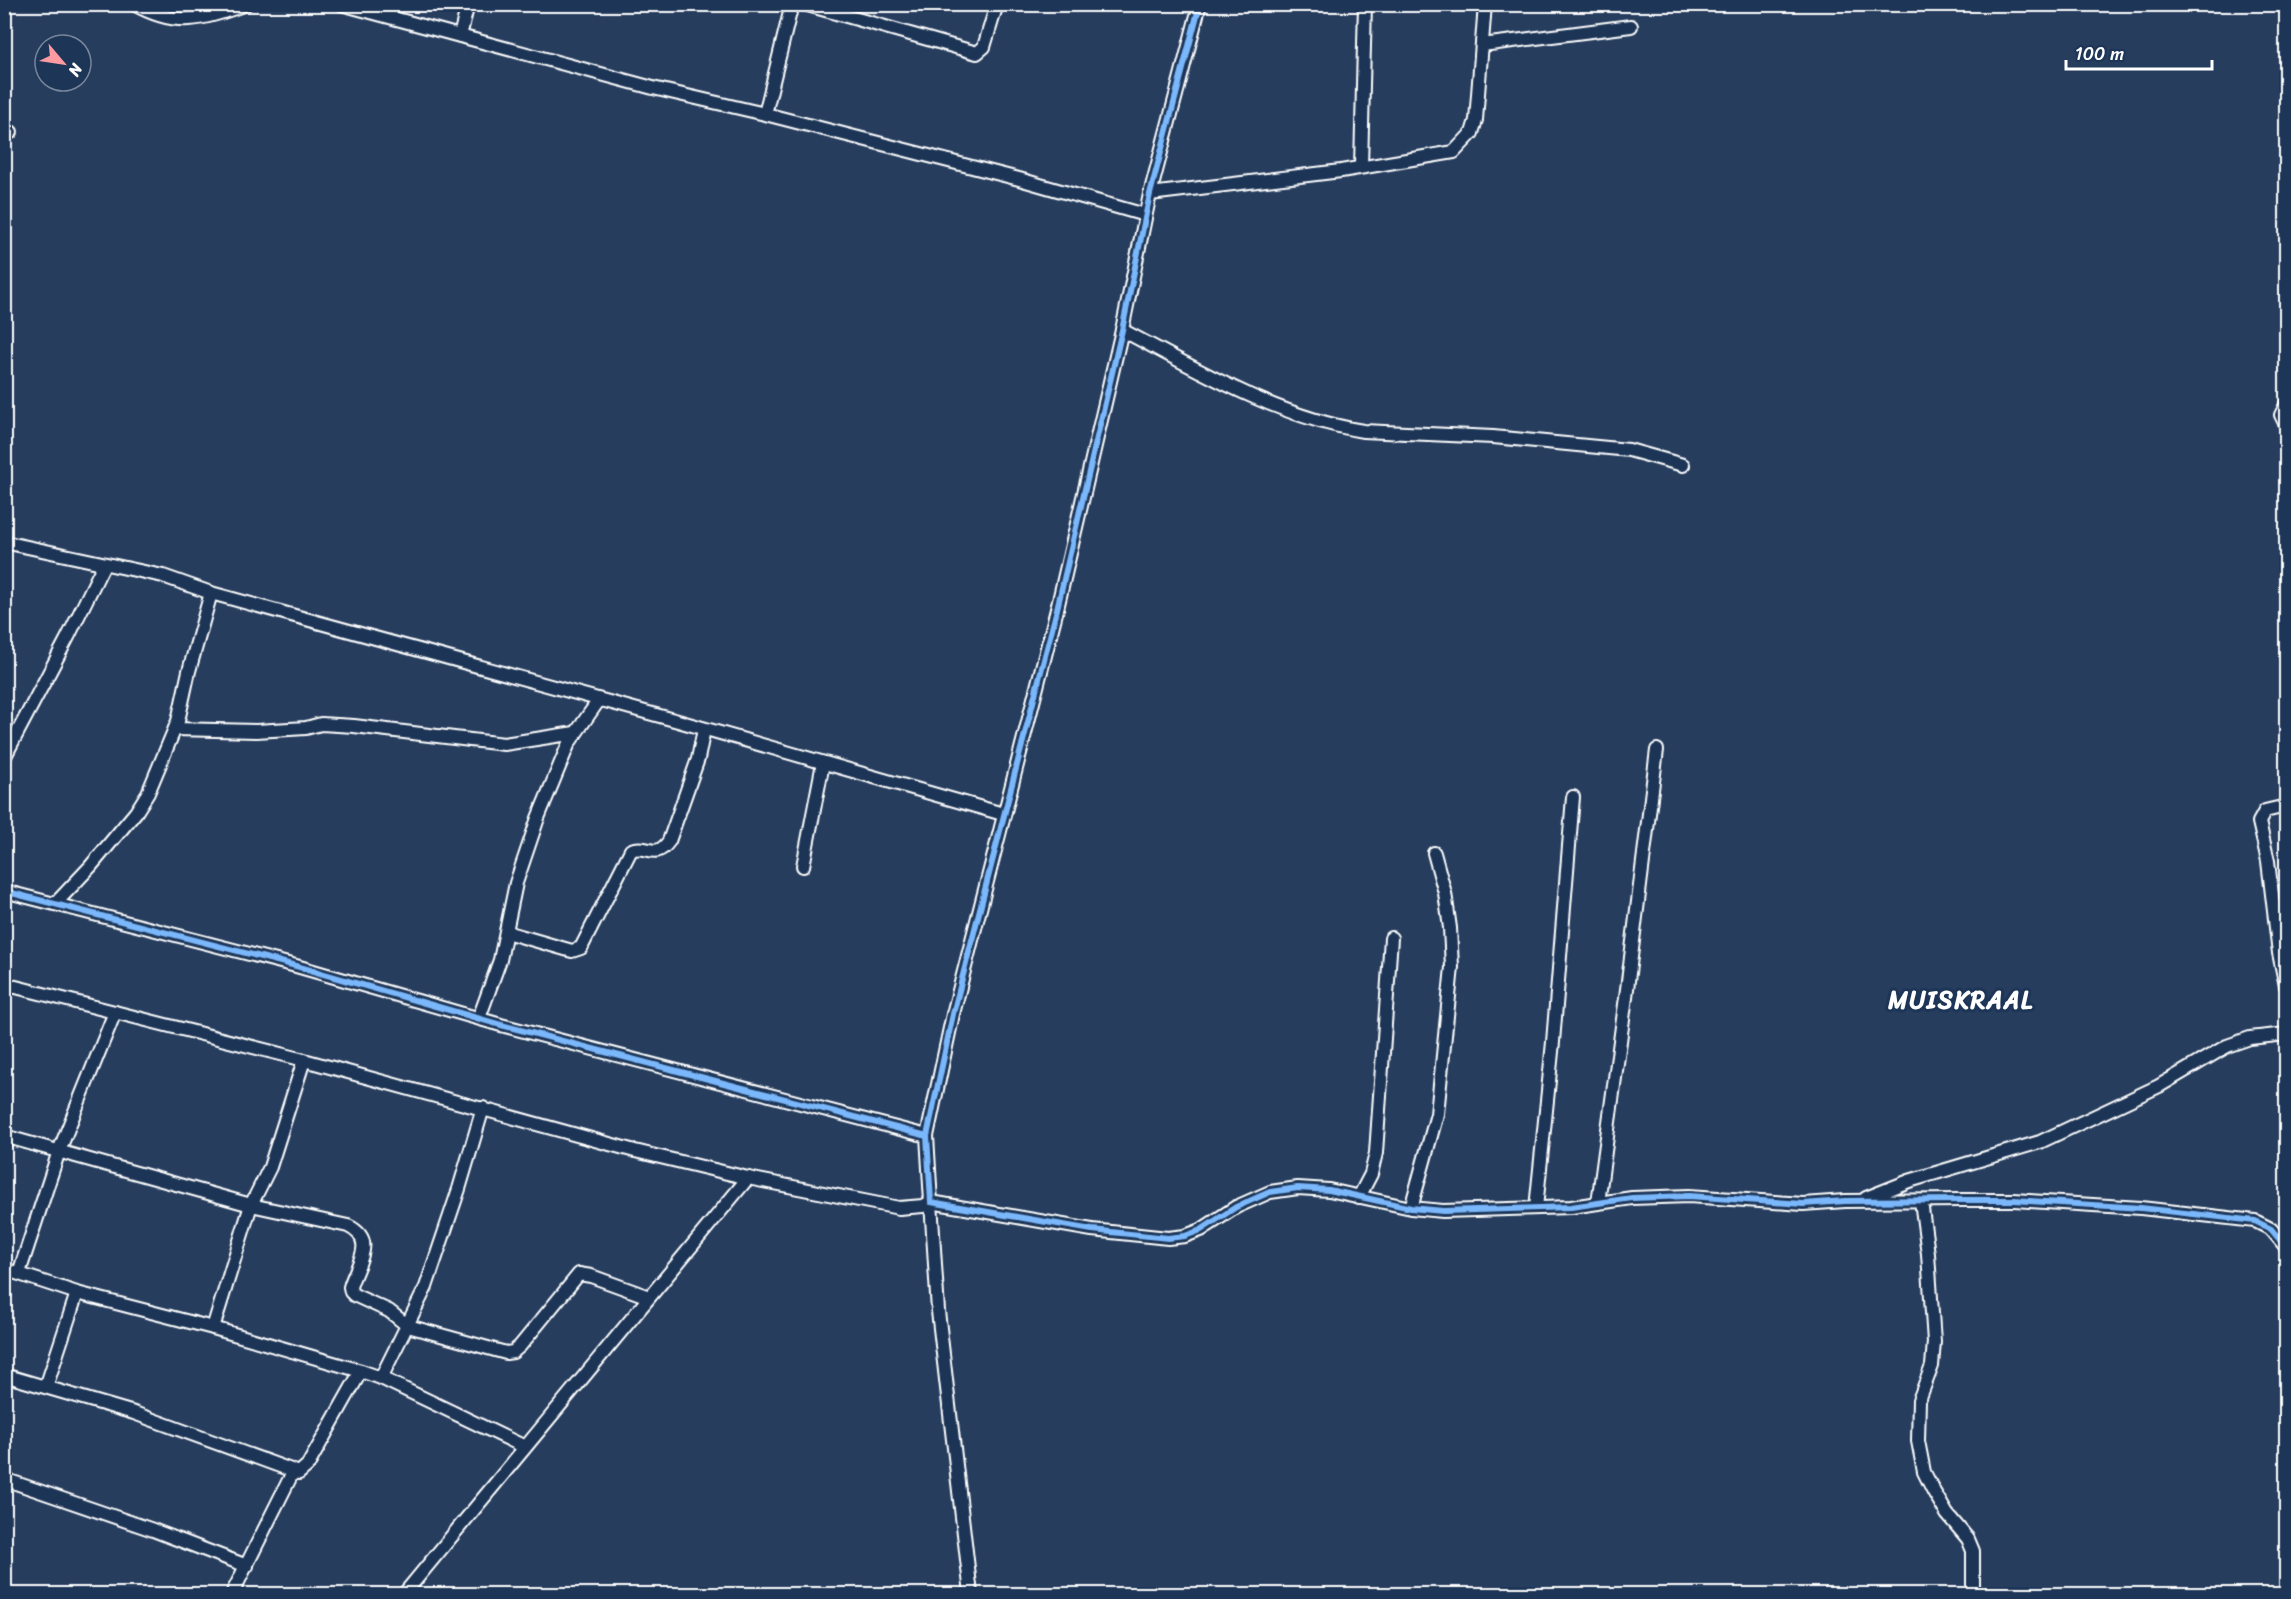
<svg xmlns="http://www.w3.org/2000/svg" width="2291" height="1599" viewBox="0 0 2291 1599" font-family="Sriracha,sans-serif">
<rect width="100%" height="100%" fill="#263d5e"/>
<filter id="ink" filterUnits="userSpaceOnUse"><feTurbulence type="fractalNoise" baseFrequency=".0167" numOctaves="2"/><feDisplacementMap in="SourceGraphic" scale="12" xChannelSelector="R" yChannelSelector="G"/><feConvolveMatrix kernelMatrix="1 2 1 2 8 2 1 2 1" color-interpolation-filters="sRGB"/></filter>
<g filter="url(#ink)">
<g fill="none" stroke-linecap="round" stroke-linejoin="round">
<defs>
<g id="street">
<path d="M134 4C176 28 202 20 246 4"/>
<polyline points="341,4 653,88 765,114 1019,179 1145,215"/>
<polyline points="804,4 977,53 984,47 997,4"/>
<polyline points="460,36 468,4"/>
<polyline points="1482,45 1631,26"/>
<polyline points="765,114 792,4"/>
<polyline points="4,133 11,132"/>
<polyline points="1361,167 1365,4"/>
<polyline points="1150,194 1341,171 1454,152 1472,133 1476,120 1485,4"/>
<path d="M1122 330C1198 370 1277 417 1363 431L1493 437 1629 450 1683 465"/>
<polyline points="2286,405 2281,415 2286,425"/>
<polyline points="4,542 163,576 211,593 678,721 1003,814"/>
<polyline points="175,729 256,731 306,728 321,724 354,726 504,744 575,733"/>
<polyline points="4,758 68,637 104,564"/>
<polyline points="2286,806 2265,811 2259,822 2268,861 2279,953 2286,986"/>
<polyline points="803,866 823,763"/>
<polyline points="4,891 296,966 501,1025 927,1136 931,1202 1092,1230 1168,1238 1185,1236 1201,1230 1236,1207 1270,1192 1298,1188 1329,1190 1411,1208 1443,1211 1571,1207 1632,1198 1689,1196 1803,1204 1845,1201 1961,1200 2014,1200 2141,1208 2255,1221 2271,1229 2286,1247"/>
<polyline points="55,904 90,867 136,812 148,793 178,721 189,671 211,593"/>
<path d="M506 932 572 951 581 948 631 850C647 843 655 861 669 841L698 759 704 729"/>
<polyline points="4,984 304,1060 635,1151 748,1178 899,1208 923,1206 931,1202 938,1311 971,1594"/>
<polyline points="479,1018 500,960 516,883 538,818 569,743 599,700"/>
<path d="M4 1136 251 1205 348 1226C378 1240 356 1265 350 1287L351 1292 354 1295 389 1311 408 1326 506 1353 513 1352 520 1346 579 1274 591 1276 649 1297"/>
<polyline points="927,1136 953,1014 1057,609 1122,330 1150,194 1200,4"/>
<polyline points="1359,1197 1371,1174 1376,1153 1391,938"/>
<polyline points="1866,1198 1909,1181 2040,1142 2159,1086 2227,1046 2250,1038 2286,1034"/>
<polyline points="1921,1201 1928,1254 1934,1342 1932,1366 1919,1400 1918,1441 1924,1472 1934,1492 1947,1514 1968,1539 1973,1551 1973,1594"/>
<polyline points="1598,1203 1626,997 1657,750"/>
<polyline points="1411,1208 1437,1114 1452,967 1450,928 1445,893 1434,853"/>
<polyline points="1536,1208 1553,1042 1573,797"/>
<polyline points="4,1269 77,1293 213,1328 361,1371 381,1378 525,1447"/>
<polyline points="19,1273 59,1151 115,1012"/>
<polyline points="213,1328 251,1205 270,1167 304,1060"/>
<polyline points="4,1375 134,1413 299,1473 308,1465 361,1371"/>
<polyline points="381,1378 426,1287 459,1189 483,1108"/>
<polyline points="46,1387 77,1293"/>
<polyline points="4,1479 153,1530 247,1566"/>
<polyline points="232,1594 293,1472"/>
<polyline points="404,1594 748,1178"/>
</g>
</defs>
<use href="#street" stroke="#fff" stroke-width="16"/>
<use href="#street" stroke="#1d3557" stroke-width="12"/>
<defs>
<g id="cycleway">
<polyline points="4,891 296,966 501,1025 927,1136 931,1202 1092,1230 1168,1238 1185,1236 1201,1230 1236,1207 1270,1192 1298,1188 1329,1190 1411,1208 1443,1211 1571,1207 1632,1198 1689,1196 1803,1204 1845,1201 1961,1200 2014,1200 2141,1208 2255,1221 2271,1229 2286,1247"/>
<polyline points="927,1136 953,1014 1057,609 1122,330 1150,194 1200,4"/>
</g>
</defs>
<use href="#cycleway" stroke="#1d3557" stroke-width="10"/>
<use href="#cycleway" stroke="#7ab7fb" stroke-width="6"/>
</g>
</g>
<g text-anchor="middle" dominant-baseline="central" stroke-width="6" stroke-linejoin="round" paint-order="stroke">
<g font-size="24" font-weight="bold" letter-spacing="1.5" fill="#fff" stroke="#1d3557">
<text x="1961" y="1000">MUISKRAAL</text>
</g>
</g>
<rect width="2291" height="1599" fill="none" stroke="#1d3557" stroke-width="24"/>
<rect x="12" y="12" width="2267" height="1575" fill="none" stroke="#fff" stroke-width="2" filter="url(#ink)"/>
<g transform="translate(63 63) rotate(119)"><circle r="28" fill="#1d3557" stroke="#77869a" stroke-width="1.5"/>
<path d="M0-4.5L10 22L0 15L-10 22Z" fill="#ff9aa2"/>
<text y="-9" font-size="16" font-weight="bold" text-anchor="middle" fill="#ffffff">N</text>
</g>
<path d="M2066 60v9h146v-9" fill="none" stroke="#ffffff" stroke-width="3"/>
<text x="2075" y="60" font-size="18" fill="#ffffff" stroke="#1d3557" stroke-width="4.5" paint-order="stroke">100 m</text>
</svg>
